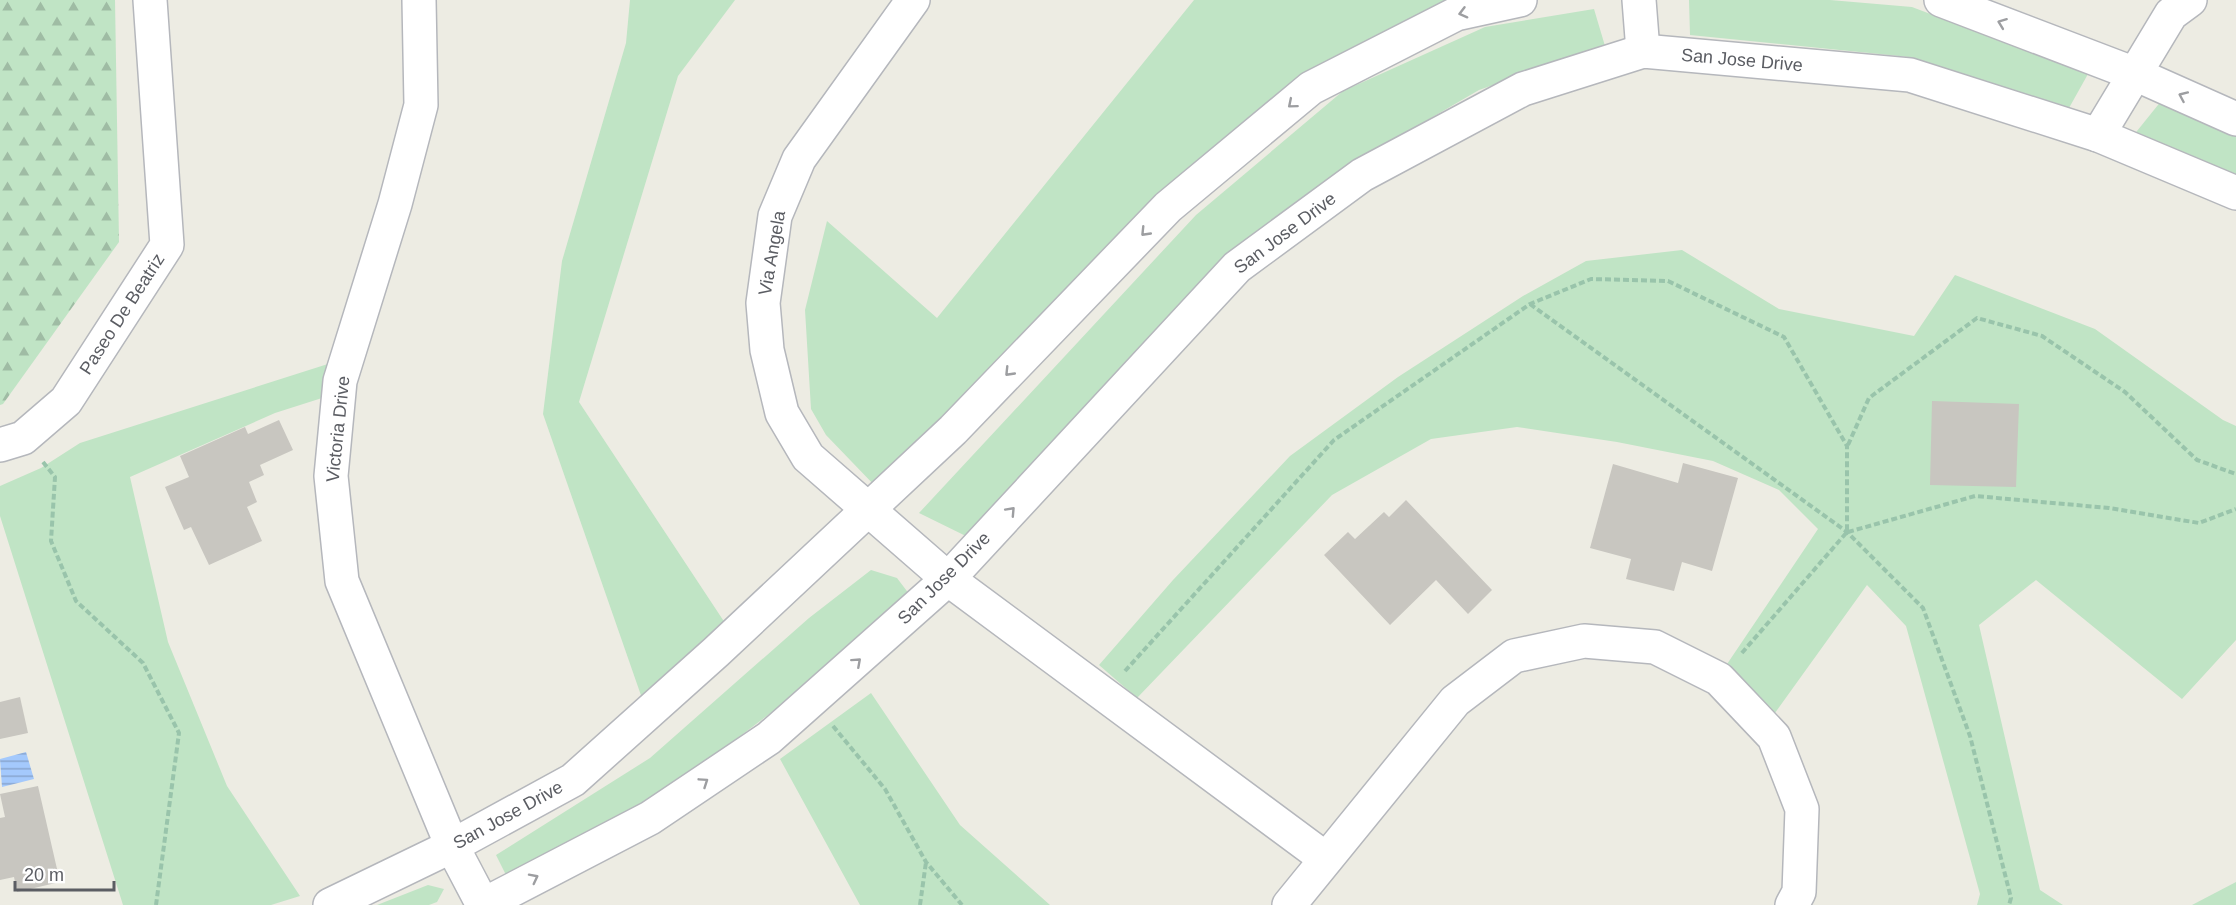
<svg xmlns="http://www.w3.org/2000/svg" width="2236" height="905" viewBox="0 0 2236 905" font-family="Helvetica,sans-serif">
<defs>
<pattern id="forest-firs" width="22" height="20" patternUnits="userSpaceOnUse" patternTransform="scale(1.5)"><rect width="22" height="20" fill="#c0e4c5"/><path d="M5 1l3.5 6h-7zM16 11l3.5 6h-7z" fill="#9fbca4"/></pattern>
<pattern id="water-rules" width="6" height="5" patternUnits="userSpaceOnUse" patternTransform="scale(1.5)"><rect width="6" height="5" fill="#a4c9fc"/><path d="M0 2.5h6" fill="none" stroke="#89a6d0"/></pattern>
</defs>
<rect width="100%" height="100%" fill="#edece3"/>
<g fill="#c0e4c5">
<polygon points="630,0 735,0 678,76 579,402 727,626 644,704 543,414 562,261 626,43"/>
<polygon points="1194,0 1455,0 1303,77 877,488 826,435 811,409 805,310 827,221 937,318"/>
<polygon points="1689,0 1830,0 1912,7 2088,74 2069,108 1909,57 1690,35"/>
<polygon points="1594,9 1605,46 1479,90 1345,168 976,541 919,513 1196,215 1343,91 1485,27"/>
<polygon points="2162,100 2236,133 2236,180 2133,136"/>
<polygon points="1682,250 1779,309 1914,336 1955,275 2095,329 2223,420 2236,426 2236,640 2182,699 2036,580 1979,625 2040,890 2063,905 1977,905 1980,894 1906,626 1867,585 1772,717 1721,673 1818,529 1779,490 1713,461 1617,442 1517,427 1431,439 1332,495 1137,698 1099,665 1173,580 1290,456 1398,377 1523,296 1586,261"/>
<polygon points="353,356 344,391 275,413 130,477 168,642 227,786 300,896 271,905 123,905 0,516 0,486 41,468 80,443"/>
<polygon points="871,570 897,578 916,603 669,790 506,875 496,855 650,758 809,618"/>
<polygon points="871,693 960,825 1050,905 860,905 780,759"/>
<polygon points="2236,882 2236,905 2192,905"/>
<polygon points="428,885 444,889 437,902 429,905 377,905"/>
</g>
<polygon fill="url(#forest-firs)" points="0,0 115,0 119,242 3,404 0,405"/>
<polygon fill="url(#water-rules)" points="26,752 34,779 2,787 0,759"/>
<g fill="#c8c6c0">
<polygon points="1932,401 2019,404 2016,487 1930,485"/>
<polygon points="279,420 293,450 260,465 264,475 249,482 257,502 247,507 262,541 209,565 191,527 184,530 165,487 189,477 180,456 245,427 248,434"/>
<polygon points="1683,463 1738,478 1712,571 1682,562 1674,591 1626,579 1631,559 1590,548 1613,464 1678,483"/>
<polygon points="1406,500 1492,590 1468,614 1436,580 1390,625 1324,555 1348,532 1355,539 1384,512 1389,517"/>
<polygon points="20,697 28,733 0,739 0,702"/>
<polygon points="38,786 60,882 17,892 14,877 0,880 0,818 5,817 0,794"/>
</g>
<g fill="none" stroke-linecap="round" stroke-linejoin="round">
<defs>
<g id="minor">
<polyline points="419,0 421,105 395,204 340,381 331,476 342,581 452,846 483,905 650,818 769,738 948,579 1237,267 1362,175 1523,89 1643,51 1910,75 2098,135 2236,193"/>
<polyline points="913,0 799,159 775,216 763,303 767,350 782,413 808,457 948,579 1326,859"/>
<polyline points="1639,0 1643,51"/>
<polyline points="1941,0 2135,74 2236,119"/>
<polyline points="2098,135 2171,14 2190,0"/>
<polyline points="0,445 23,438 66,401 167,245 150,0"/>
<polyline points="330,905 452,846 573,780 716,652 953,430 1168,207 1311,88 1456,14 1520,0"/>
<polyline points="1289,905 1455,701 1514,656 1584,641 1655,647 1719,679 1774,737 1802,809 1799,892 1792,905"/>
</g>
</defs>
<use href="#minor" stroke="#b5b7bc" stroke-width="36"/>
<g stroke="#99c4ab" stroke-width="4" stroke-dasharray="6 3" stroke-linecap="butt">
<polyline points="1530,304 1847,532 1923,608 1970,736 2011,898 2009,905"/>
<polyline points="1848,445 1869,398 1977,318 2042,336 2125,392 2197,460 2236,474"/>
<polyline points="43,462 55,477 51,541 76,601 143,663 179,733 156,905"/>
<polyline points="1848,532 1975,496 2109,508 2199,523 2236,509"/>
<polyline points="1125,671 1334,440 1530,304 1591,279 1668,281 1784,337 1847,446 1847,532 1741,654"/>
<polyline points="833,726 885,789 926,862 962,905"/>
<polyline points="920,905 926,862"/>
</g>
<use href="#minor" stroke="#fff" stroke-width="33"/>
</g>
<defs><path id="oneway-chevron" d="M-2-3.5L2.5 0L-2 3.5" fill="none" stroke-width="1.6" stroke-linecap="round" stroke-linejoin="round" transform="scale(1.5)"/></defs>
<g stroke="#9d9ea1">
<use href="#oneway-chevron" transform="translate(1463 13) rotate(165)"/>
<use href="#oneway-chevron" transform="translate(2002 23) rotate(-159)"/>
<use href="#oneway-chevron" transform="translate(2183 96) rotate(-156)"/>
<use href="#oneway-chevron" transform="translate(1292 104) rotate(140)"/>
<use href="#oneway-chevron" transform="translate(1145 232) rotate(134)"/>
<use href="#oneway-chevron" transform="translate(1009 372) rotate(134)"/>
<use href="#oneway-chevron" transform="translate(1011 511) rotate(-47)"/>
<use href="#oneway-chevron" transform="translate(857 662) rotate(-42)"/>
<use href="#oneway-chevron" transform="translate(704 782) rotate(-34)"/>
<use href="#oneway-chevron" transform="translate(534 878) rotate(-27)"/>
</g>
<g text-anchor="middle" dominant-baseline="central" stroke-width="5" stroke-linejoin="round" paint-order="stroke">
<g font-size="18" fill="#5b5d63" stroke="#fff">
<text transform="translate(1742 60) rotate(5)">San Jose Drive</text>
<text transform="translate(1285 233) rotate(-37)">San Jose Drive</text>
<text transform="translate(772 253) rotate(-80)">Via Angela</text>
<text transform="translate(122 314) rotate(-57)">Paseo De Beatriz</text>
<text transform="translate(338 429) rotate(-84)">Victoria Drive</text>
<text transform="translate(944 578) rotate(-45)">San Jose Drive</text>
<text transform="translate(508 815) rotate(-29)">San Jose Drive</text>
</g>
</g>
<path d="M15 881v9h99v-9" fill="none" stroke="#5b5d63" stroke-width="3"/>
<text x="24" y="881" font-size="18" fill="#5b5d63" stroke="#ffffff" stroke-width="4.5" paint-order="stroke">20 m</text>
</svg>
